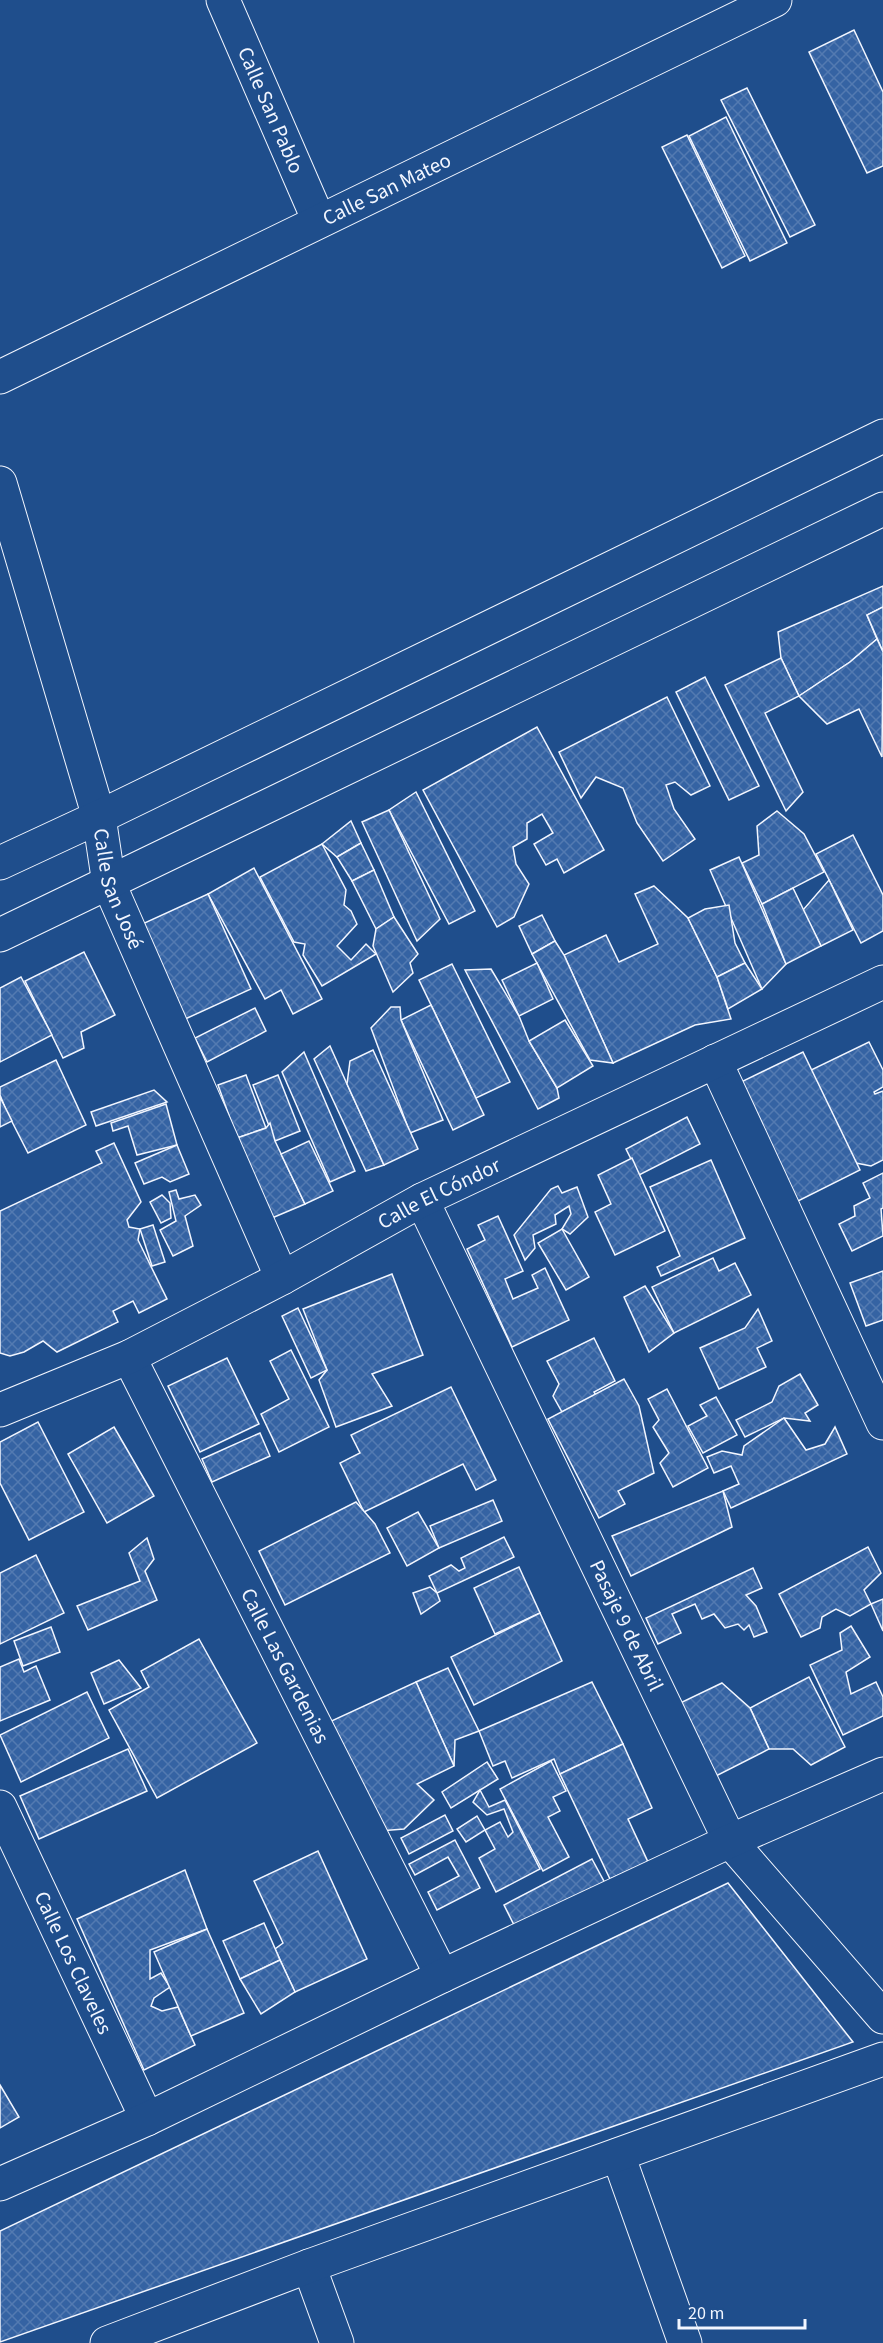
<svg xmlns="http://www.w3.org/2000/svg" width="883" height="2343" viewBox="0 0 883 2343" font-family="'Source Sans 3',sans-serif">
<defs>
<pattern id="building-cross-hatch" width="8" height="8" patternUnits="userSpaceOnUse" patternTransform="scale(1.5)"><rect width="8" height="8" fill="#3563a3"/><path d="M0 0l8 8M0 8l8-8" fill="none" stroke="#537ab1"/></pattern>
</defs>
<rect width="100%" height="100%" fill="#1f4e8c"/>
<g fill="url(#building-cross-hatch)" stroke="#f2f6ff" stroke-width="1.5">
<polygon points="854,30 883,92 883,166 867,173 809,52"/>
<polygon points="747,88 815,225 790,237 721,100"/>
<polygon points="726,117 787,243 750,261 689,136"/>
<polygon points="687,135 745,256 722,268 662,147"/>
<polygon points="883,586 883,607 867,615 877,639 850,662 799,696 781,658 778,632"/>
<polygon points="883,607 883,652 867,615"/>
<polygon points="877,639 883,652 882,757 859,709 827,724 799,696 850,662"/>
<polygon points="781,658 799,696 765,713 803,792 786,811 725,685"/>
<polygon points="705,677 759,786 729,800 676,692"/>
<polygon points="667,697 710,786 691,795 675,782 666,785 674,809 695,839 663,861 637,823 623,788 596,777 581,798 559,752"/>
<polygon points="537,727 604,850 564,873 557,859 546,865 534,844 553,833 542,814 527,823 527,839 513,847 516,864 529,884 514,917 497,927 423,790"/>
<polygon points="416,792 475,911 449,924 389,810"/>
<polygon points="389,810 440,919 417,941 362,822"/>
<polygon points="777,811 804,834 824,872 762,904 742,863 759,855 757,826"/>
<polygon points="351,821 361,843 337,857 322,844"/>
<polygon points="853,835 883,895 883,931 861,943 816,854"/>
<polygon points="361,843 374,870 352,881 337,857"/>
<polygon points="322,844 346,890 344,905 351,911 357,924 337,946 351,960 366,944 376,954 322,986 303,955 305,944 294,942 260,877"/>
<polygon points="739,857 786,964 762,989 710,870"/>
<polygon points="254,868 322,999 293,1014 281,990 265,999 208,894"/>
<polygon points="374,870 394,917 376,929 352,881"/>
<polygon points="829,880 853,930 821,946 803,910"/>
<polygon points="654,886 688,918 717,977 731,1019 695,1025 613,1063 564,955 606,935 619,962 658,944 635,894"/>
<polygon points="793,888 821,946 786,964 762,904"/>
<polygon points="208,894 251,989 183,1020 140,925"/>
<polygon points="729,905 735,943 745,963 717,977 688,918 705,909"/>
<polygon points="542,915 555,941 532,954 519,926"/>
<polygon points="394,917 418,954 410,963 413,973 393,992 373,946 376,929"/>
<polygon points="555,941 564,955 613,1063 590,1060 532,954"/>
<polygon points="84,952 115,1015 81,1032 84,1048 63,1058 25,981"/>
<polygon points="537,963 553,999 519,1016 502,980"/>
<polygon points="745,963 762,989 728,1009 717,977"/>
<polygon points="452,964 510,1082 476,1098 419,980"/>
<polygon points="491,969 519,1016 529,1041 557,1088 559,1098 538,1109 465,970"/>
<polygon points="21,977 52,1035 0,1062 0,988"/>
<polygon points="431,1005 484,1115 453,1130 401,1020"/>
<polygon points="391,1007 400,1007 401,1020 443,1120 410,1133 371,1028"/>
<polygon points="255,1008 266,1031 207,1062 195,1038"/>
<polygon points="565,1020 593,1066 557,1088 529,1041"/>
<polygon points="869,1042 883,1070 883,1087 874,1092 875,1094 883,1091 883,1160 871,1166 856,1163 811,1070"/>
<polygon points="330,1046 347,1084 384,1165 366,1171 314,1059"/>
<polygon points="373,1050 418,1149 384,1165 347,1084 350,1061"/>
<polygon points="304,1052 355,1171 330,1182 282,1072"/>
<polygon points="803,1052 860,1170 798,1201 741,1082"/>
<polygon points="56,1060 86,1125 28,1153 6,1110 0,1095 0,1087"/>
<polygon points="246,1075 266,1128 237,1138 218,1085"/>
<polygon points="278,1075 300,1131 275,1141 253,1085"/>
<polygon points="154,1090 167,1102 96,1126 91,1112"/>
<polygon points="0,1097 12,1121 0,1127"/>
<polygon points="166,1104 177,1145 137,1155 128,1126 113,1131 111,1123"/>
<polygon points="687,1117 700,1144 639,1175 626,1149"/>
<polygon points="270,1123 275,1141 305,1204 272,1218 237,1138 266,1128"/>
<polygon points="309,1141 333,1191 305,1204 281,1154"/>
<polygon points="114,1143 141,1202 127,1220 129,1227 140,1229 138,1240 167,1299 139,1313 133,1301 113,1311 118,1322 57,1352 43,1341 24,1352 10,1356 0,1353 0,1211 102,1163 96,1151"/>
<polygon points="177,1145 189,1174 170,1182 162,1177 144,1184 135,1163"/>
<polygon points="632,1158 665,1231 615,1255 595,1212 611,1204 598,1175"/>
<polygon points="711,1160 745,1238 661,1276 657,1267 680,1256 650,1187"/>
<polygon points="883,1173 883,1208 881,1209 883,1236 852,1251 839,1224 855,1216 854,1206 870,1198 863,1183"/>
<polygon points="558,1186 562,1193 577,1187 588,1217 570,1234 562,1229 571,1214 569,1206 555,1215 556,1224 533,1235 535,1248 525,1260 514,1235 551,1189"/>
<polygon points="176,1190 179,1199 195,1195 201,1205 185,1216 193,1246 173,1256 160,1230 176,1221 169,1192"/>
<polygon points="162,1195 170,1203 171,1218 161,1223 150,1202"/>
<polygon points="498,1216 523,1271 505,1279 513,1299 538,1288 532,1275 545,1268 569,1320 512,1347 467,1249 485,1240 478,1225"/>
<polygon points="153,1225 165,1262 152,1266 140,1229"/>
<polygon points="562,1229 589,1277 566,1290 538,1243"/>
<polygon points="713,1258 719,1271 735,1263 751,1295 674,1333 652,1287"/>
<polygon points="883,1271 883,1320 866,1326 850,1283"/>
<polygon points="392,1274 423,1355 372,1374 392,1406 336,1427 319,1380 327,1370 303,1309"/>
<polygon points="645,1286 674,1333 649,1352 624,1297"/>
<polygon points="298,1308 327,1370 311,1378 282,1316"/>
<polygon points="758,1309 772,1341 757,1348 766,1367 719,1389 700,1348 745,1328"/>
<polygon points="594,1338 615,1381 594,1392 596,1395 562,1412 553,1396 559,1384 547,1361"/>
<polygon points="291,1350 329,1427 279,1452 261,1414 289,1399 270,1361"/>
<polygon points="227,1358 259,1424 200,1452 168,1386"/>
<polygon points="800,1374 818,1405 805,1413 810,1421 784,1418 745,1437 736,1420 772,1402 779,1386"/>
<polygon points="624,1379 639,1406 654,1473 618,1491 625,1504 599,1518 548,1419"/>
<polygon points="451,1387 496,1480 476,1490 463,1464 364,1512 340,1463 360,1453 351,1435"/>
<polygon points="667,1389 708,1468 673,1487 660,1463 669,1453 653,1427 659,1420 648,1399"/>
<polygon points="716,1397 737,1435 703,1453 688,1426 707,1416 700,1405"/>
<polygon points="784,1418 806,1450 825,1444 835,1427 847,1454 731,1508 723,1491 739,1484 731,1466 714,1473 707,1457 722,1451 742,1455 744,1446"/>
<polygon points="38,1422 84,1512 29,1540 0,1483 0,1442"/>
<polygon points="114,1427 154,1496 107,1523 68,1454"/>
<polygon points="260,1433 270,1456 212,1482 202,1459"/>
<polygon points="723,1491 732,1527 631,1576 612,1536"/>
<polygon points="493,1500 502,1521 439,1548 430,1526"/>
<polygon points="356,1502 375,1524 390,1553 285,1605 259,1551"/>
<polygon points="418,1512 439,1548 407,1566 387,1528"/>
<polygon points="504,1537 514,1557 437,1593 429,1576 451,1565 459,1571 465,1568 461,1558"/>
<polygon points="147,1538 154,1559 145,1571 157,1600 88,1630 77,1606 140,1581 129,1553"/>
<polygon points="868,1547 881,1573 864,1590 871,1604 850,1616 836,1609 822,1617 820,1628 801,1637 779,1594"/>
<polygon points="36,1555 64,1613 0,1644 0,1573"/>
<polygon points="519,1567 540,1613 495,1634 474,1588"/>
<polygon points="753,1568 762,1588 746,1595 756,1606 767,1632 754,1637 749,1625 744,1630 738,1624 725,1628 714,1614 702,1619 695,1604 672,1614 681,1633 658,1644 646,1618"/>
<polygon points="430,1587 437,1593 440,1601 421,1614 413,1593"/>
<polygon points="883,1599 883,1631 871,1604"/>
<polygon points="540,1613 562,1661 474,1705 451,1657"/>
<polygon points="851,1626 870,1657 846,1672 851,1694 876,1682 883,1697 883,1716 843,1735 810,1665 842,1650 840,1633"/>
<polygon points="51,1627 60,1652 23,1666 14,1641"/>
<polygon points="199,1639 257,1743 157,1798 109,1710 149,1687 141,1671"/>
<polygon points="19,1659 24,1672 36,1666 50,1700 0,1721 0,1667"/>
<polygon points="119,1660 141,1688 104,1704 91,1673"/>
<polygon points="448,1668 479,1731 455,1740 454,1766 416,1682"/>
<polygon points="809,1677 845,1747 811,1765 793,1749 769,1749 750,1708"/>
<polygon points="416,1682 454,1766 417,1784 434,1800 404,1829 379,1831 327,1723"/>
<polygon points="592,1682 623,1744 560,1774 554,1759 512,1778 505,1761 493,1766 479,1731"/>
<polygon points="722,1683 750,1708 769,1749 714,1777 678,1704"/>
<polygon points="87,1692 109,1738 21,1782 0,1735"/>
<polygon points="623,1744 652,1808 628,1819 648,1862 610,1879 560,1774"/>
<polygon points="128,1749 147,1791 39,1839 20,1796"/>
<polygon points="551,1761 566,1791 553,1797 560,1811 548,1817 569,1857 543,1871 500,1789"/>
<polygon points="487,1762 498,1779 451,1808 442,1792"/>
<polygon points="480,1790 489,1807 505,1800 540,1869 496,1892 479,1858 495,1849 485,1830 500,1822 508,1837 513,1832 504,1809 487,1815 473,1802"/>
<polygon points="445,1815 453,1831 409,1854 401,1838"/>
<polygon points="477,1816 485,1830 466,1842 457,1829"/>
<polygon points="455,1840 480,1888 437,1910 428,1892 459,1876 448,1857 415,1875 409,1864"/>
<polygon points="318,1851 367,1959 295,1992 275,1949 283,1943 254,1881"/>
<polygon points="592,1859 606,1885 517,1931 504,1905"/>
<polygon points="185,1870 207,1929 150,1950 150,1979 161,1973 170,1987 154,1998 151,2006 162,2011 178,2007 195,2045 144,2070 77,1919"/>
<polygon points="728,1883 853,2042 0,2342 0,2231"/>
<polygon points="264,1923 280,1960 240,1979 223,1941"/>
<polygon points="207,1929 244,2013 191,2036 154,1952"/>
<polygon points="280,1960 295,1992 261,2014 240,1979"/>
<polygon points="0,2085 19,2117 0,2128"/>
</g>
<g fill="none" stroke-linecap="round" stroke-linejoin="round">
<defs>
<g id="street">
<path id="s1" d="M223 0 319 221"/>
<path id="s2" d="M0 377 775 0"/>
<path id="s3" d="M0 483 99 817 109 884 282 1278"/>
<polyline points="715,1061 883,1423"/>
<path id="s4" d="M422 1200 730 1841 883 2017"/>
<path id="s5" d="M129 1357 442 1976"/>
<path id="s6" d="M0 1410 129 1357 282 1278 422 1200 883 982"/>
<path id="s7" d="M0 1807 147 2119"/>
<polyline points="618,2155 685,2343"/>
<polyline points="0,2184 147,2119 442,1976 730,1841 883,1774"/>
<polyline points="309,2266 337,2343"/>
<polyline points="107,2343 309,2266 883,2059"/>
</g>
<g id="secondary">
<polyline points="0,863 99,817 883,436"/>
<polyline points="0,935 883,509"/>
</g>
</defs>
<use href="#street" stroke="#f2f6ff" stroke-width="35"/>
<use href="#secondary" stroke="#f2f6ff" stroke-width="35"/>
<use href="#street" stroke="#1f4e8c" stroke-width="33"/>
<use href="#secondary" stroke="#1f4e8c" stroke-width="33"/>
</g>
<g text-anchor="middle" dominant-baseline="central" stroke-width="4.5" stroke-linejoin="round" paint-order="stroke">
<g font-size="21" fill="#f2f6ff" stroke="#1f4e8c">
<text stroke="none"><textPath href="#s1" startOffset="120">Calle San Pablo</textPath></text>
<text stroke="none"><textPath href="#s2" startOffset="430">Calle San Mateo</textPath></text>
<text stroke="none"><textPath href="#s3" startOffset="423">Calle San José</textPath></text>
<text stroke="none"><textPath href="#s6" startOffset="490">Calle El Cóndor</textPath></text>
<text stroke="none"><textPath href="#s4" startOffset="472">Pasaje 9 de Abril</textPath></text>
<text stroke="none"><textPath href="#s5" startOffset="346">Calle Las Gardenias</textPath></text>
<text stroke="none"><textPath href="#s7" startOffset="172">Calle Los Claveles</textPath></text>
</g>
</g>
<path d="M679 2319v9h126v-9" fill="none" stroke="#f2f6ff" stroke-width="3"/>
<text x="688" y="2319" font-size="18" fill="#f2f6ff" stroke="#1f4e8c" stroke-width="4.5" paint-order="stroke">20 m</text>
</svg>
